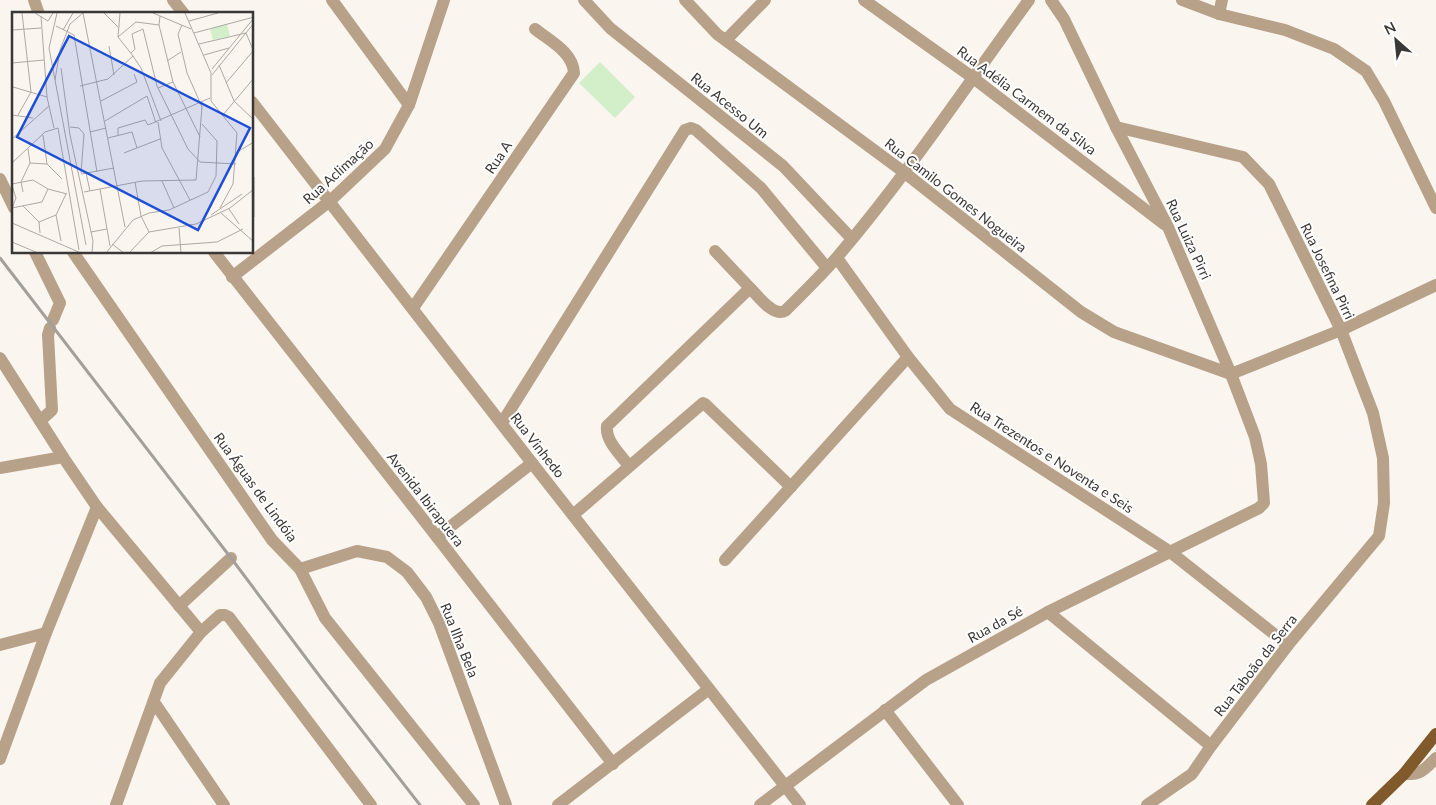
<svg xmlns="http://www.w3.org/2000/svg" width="1436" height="805" viewBox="0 0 1436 805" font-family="Lato,sans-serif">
<rect width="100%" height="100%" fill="#fbf5f0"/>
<polygon fill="#d2efca" points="600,62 635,97 615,118 579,83"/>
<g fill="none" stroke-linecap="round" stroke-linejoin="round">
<g stroke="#b7a188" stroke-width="12">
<polyline points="34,0 39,14"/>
<polyline points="173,0 184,14"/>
<polyline points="332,0 409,105"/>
<polyline points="584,0 610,28 783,166 852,239"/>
<polyline points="685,0 717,34 905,173 1081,312 1114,332 1231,374 1341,330 1436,285"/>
<polyline points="864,0 972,77 1164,224"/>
<polyline points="1182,0 1219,14 1285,30 1334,49 1366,71 1384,101 1436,208"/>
<polyline points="1219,14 1222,0"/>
<polyline points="726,40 765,0"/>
<polyline points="252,102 532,463 800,805"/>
<polyline points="1116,127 1243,157 1269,184 1341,330 1373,413 1383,458 1384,503 1379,536 1288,645 1211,746 1192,774 1147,805"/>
<polyline points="0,179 14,208"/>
<polyline points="715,251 750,288"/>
<polyline points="35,252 60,303 53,320"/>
<polyline points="73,252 272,540 300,569 325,618 474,805"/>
<polyline points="214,252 437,537 613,764"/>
<polyline points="837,258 908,357 950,409 1169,551 1288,645"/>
<polyline points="232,277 330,201 385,149 409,105 444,0"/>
<path d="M413 308 574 73C573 52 550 41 535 29"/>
<polyline points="0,358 63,457 97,507 201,632"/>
<polyline points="40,421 52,410 48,335 50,328"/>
<polyline points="502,423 685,130 691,128 696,130 761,188 827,268"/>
<path d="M629 466C621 455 605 441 607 426L750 288C758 296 773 317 785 311 803 293 822 275 838 256 907 175 966 86 1029 0"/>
<polyline points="0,468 63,457"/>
<polyline points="573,515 703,403 705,404 791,487"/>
<polyline points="437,537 532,463"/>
<polyline points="725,560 908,357"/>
<polyline points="300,569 357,551 387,557 407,572 426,597 439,623 506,805"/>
<polyline points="179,606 231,558"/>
<polyline points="1048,612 1211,746"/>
<polyline points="0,645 46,633"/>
<polyline points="154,702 224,805"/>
<polyline points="885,710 958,805"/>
<polyline points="0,759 46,633 97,507"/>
<path d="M1404 774C1421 775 1424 770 1436 758"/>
<polyline points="116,805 160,683 201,632 220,615 225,615 229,617 371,805"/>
<polyline points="558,805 709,689"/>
<polyline points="760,805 926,680 1048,612 1259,508 1264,503 1261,464 1255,437 1231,374 1168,227 1116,127 1064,19 1051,0"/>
</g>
<polyline stroke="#805a2a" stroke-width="12" points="1372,805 1404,774 1436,734"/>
<polyline stroke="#a39f9b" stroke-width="3" points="0,258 231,558 321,678 420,805"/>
</g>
<g text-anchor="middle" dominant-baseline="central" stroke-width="4" stroke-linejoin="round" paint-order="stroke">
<g font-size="14" fill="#3a3836" stroke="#fff">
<text transform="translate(1027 100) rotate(37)">Rua Adélia Carmem da Silva</text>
<text transform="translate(730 105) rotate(39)">Rua Acesso Um</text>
<text transform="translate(498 157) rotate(-56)">Rua A</text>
<text transform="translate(338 171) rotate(-42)">Rua Aclimação</text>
<text transform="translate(956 195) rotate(38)">Rua Camilo Gomes Nogueira</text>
<text transform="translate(1189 239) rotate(65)">Rua Luiza Pirri</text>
<text transform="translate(1328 271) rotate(64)">Rua Josefina Pirri</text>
<text transform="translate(538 445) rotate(52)">Rua Vinhedo</text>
<text transform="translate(1052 457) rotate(33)">Rua Trezentos e Noventa e Seis</text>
<text transform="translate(256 487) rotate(54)">Rua Águas de Lindóia</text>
<text transform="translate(426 499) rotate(52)">Avenida Ibirapuera</text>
<text transform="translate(995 624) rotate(-29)">Rua da Sé</text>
<text transform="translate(460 640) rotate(68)">Rua Ilha Bela</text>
<text transform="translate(1255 665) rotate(-52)">Rua Taboão da Serra</text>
</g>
</g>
<g transform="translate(12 12)">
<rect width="241" height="241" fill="#fbf5f0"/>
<path d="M215 12 218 24 201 28 198 17Z" fill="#d2efca"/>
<path fill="none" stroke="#aea9a6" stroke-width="1" d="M23 1 36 9 41 1M45 1 37 36 74 233M92 1 106 15M141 1 179 17M173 1 199 61V89L225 121 221 172 208 196M29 4 35 85 42 116M148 4 147 13 161 70 188 125M177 9 206 1M44 14 62 23 85 160M0 18 29 16M51 18 61 1M182 21 242 5M106 25 124 10 147 13M106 25 108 1M187 32 234 21 242 40M97 34 102 63M119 41 123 37 120 22 131 17 145 74 176 137 188 150 224 152M192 43 217 36M121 44 129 56 149 109M155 49 169 40M0 51 32 48M207 53 222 89 242 108M49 56 58 123 81 229 80 241M200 57 242 6M200 63 242 11M43 68 48 38 58 12 71 1 113 215M214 71 241 39M68 74 96 67 121 44 106 25M1 75 35 85M146 76 161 70M89 89 125 70 122 62M0 103 21 106M6 103 19 80 10 1M210 104 242 66M93 109 135 84 144 111M146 110 150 136 178 188M58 115 67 116 72 122 69 161M78 120 94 116M31 123 35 152M106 123V116L133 108 136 113 198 86M96 126 120 120 125 136M0 127 37 94M225 140 242 130M112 141 148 127M0 151 33 120 46 116 67 238M18 151 35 152 50 167M74 161 78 179M69 162 102 156M242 165V205M150 169 162 196M123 170 129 204 137 220M0 172 21 168 36 177 30 190 0 196M0 174 4 186 0 196M36 177 55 182M88 177 98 234M11 180 9 170 18 151 16 137M72 180 130 169 184 168 190 95 175 61 166 22 170 13M11 194 27 210 28 221M217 197 227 212M209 201 242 230M44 203 49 229M199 203 230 182M27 210 44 203 54 182M0 211 69 241M167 216 169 241M79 220 95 217M0 230 26 241M100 232 112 241M94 241 121 208 137 201 157 198 196 180 204 164 205 129 190 112M117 241 137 220 184 212 218 196 242 177M138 241 150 234 205 230 231 217"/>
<path fill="#1d4ed8" fill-opacity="0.15" stroke="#1d4ed8" stroke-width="2.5" d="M57 24 238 116 186 218 5 125Z"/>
<rect width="241" height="241" fill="none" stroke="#3a3836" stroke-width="2.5"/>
</g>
<g transform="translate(1396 40) rotate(333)" stroke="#ffffff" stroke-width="4" paint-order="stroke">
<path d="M0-4L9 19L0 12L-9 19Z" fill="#3a3836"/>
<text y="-8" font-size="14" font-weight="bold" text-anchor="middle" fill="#3a3836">N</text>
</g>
</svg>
